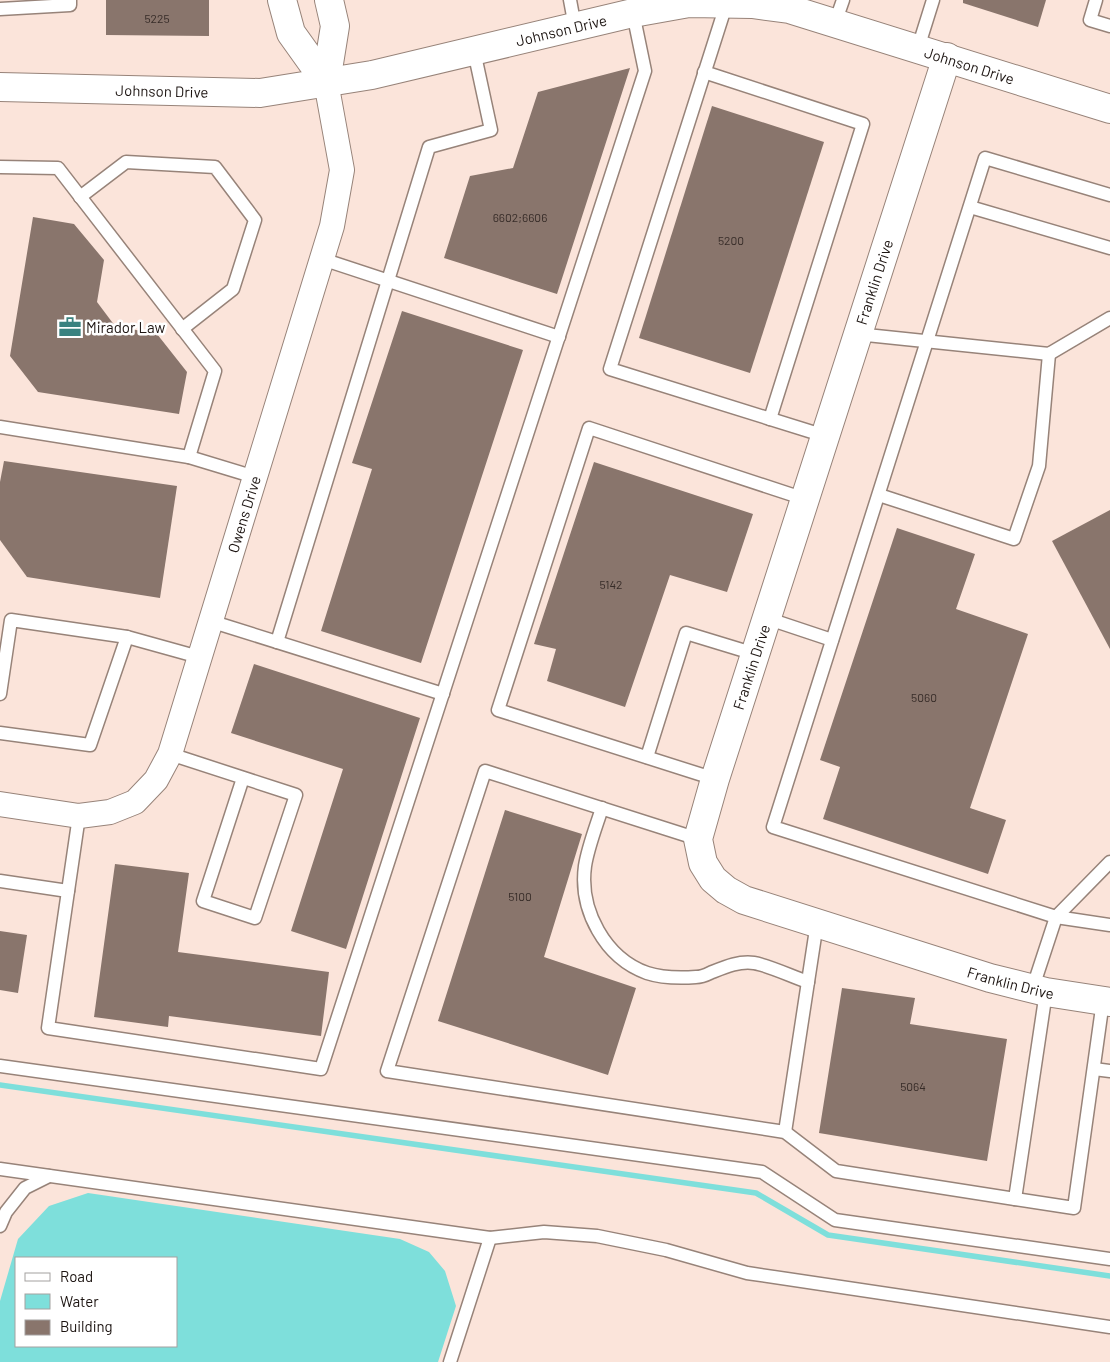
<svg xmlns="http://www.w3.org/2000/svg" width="1110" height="1362" viewBox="0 0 1110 1362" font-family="Barlow,sans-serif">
<rect width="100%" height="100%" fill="#fbe4da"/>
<path fill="#7edfdb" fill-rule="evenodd" d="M88 1193 400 1239 429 1252 445 1271 456 1306 438 1362H0V1301L18 1239 49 1206ZM16 1258H176V1346H16Z"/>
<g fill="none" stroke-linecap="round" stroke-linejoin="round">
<polyline stroke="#7edfdb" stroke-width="5.5" points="0,1085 756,1193 828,1235 1110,1276"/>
</g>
<g fill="#89756c">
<polygon points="106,0 209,0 209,36 106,35"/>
<polygon points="963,0 1046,0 1038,27 963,3"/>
<polygon points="630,68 557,294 444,258 470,176 513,168 538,92"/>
<polygon points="712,106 824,142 750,373 639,338"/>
<polygon points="33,217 74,224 104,260 97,302 115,326 157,334 187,372 179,414 38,392 10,356"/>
<polygon points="402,311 523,350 421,663 321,631 372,469 352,463"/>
<polygon points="4,461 177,486 160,598 27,577 0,540 0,482"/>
<polygon points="594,462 753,514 727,592 670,575 625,707 547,681 556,649 534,644"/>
<polygon points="1110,510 1110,649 1052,541"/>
<polygon points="897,528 975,554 956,609 1028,634 970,808 1006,820 988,874 823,819 840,767 820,760"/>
<polygon points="254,664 420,718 346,949 291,931 343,769 231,733"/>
<polygon points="505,810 582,834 544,957 636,988 608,1075 438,1021"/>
<polygon points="115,864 189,873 178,952 329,972 321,1036 169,1016 168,1027 94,1017"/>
<polygon points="0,931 27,935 18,993 0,990"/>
<polygon points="842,988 915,998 910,1024 1007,1039 987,1161 819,1133"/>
</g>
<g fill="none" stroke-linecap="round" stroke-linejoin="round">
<defs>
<g id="service">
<polyline points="570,0 575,27"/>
<polyline points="1096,0 1090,20 1110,26"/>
<polyline points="727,2 610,369 825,436"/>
<polyline points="0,9 70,5 70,0"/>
<polyline points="835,23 843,0"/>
<polyline points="918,48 933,0"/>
<polyline points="704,72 863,124 770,419"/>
<polyline points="0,167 58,168 215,371 189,457"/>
<polyline points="1110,195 985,158 773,827 1056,917 1110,925"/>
<polyline points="80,197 126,162 215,167 255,220 233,289 182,329"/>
<polyline points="970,207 1110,248"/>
<polyline points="322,259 559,337"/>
<polyline points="857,334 1049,354 1110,318"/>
<polyline points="0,427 189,457 255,477"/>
<polyline points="879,495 1014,539 1039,466 1049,354"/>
<polyline points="766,618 832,640"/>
<polyline points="210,621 443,694"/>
<polyline points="277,642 429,147 491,130 474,51"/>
<polyline points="0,694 11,620 127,637 199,657"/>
<polyline points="0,733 90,745 127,637"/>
<polyline points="170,754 296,795 255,918 203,901 243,778"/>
<polyline points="647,757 686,633 755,654"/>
<polyline points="715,779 498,710 589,428 805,499"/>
<path d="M602 808C596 827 588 847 585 866 579 910 605 958 647 973 662 978 681 978 696 977 701 977 706 975 710 973 725 967 738 961 754 963 768 965 793 977 808 982"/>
<polyline points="79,816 48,1028 321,1069 645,71 633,13"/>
<polyline points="698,839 485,771 387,1071 785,1132 836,1171 1015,1199 1046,992"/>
<polyline points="0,881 68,891"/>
<polyline points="1032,990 1056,917 1110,862"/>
<polyline points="0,1066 762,1172 835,1220 1110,1259"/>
<polyline points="1094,1069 1110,1071"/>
<polyline points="785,1132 817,923"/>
<polyline points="0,1169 490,1238 544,1232 597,1236 666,1250 747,1273 1110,1327"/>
<polyline points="1015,1199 1074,1208 1103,1001"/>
<polyline points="0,1226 6,1212 25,1188 49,1176"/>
<polyline points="450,1362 490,1238"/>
</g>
<g id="minor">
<path id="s1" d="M0 804 79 816 110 812 135 802 156 780 170 754 332 226 342 170 326 82"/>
</g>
<g id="tertiary">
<polyline points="282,0 291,33 326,82"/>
<path id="s2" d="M947 57 715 779 698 839 703 863 713 879 726 890 744 900 990 978 1046 992 1110 1002"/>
<polyline points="326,82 335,26 329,0"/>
<path id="s3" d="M0 87 260 93 372 75 633 13 689 3 752 4 789 9 1110 109"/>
</g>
</defs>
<use href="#service" stroke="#978379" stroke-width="15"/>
<use href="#minor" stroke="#978379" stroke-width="26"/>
<use href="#tertiary" stroke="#978379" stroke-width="30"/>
<use href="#service" stroke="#fff" stroke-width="12"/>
<use href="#minor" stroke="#fff" stroke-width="24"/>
<use href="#tertiary" stroke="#fff" stroke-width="28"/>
</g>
<defs>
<symbol id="office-bare" viewBox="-9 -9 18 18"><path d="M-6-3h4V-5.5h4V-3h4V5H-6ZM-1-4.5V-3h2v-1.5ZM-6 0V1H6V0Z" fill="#3a8280" stroke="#fff" stroke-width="2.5" paint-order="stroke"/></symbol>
</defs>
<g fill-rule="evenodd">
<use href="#office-bare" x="54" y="311" width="32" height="32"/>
</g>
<g text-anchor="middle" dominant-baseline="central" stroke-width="5" stroke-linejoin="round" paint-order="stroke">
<g font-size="12" fill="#372c28">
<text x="157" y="18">5225</text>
<text x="520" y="217">6602;6606</text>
<text x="731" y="240">5200</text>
<text x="611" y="584">5142</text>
<text x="924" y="697">5060</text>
<text x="520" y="896">5100</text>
<text x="913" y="1086">5064</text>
</g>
<g font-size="15" fill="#1c1411" stroke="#fff">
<text stroke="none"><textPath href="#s3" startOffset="568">Johnson Drive</textPath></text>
<text stroke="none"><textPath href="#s3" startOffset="988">Johnson Drive</textPath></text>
<text stroke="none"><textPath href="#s3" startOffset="162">Johnson Drive</textPath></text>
<text transform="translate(874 282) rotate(-72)">Franklin Drive</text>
<text stroke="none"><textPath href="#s1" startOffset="449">Owens Drive</textPath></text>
<text transform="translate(751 667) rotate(-72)">Franklin Drive</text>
<text stroke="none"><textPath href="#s2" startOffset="1181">Franklin Drive</textPath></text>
</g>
<g font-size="15" fill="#1c1411" stroke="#fff" text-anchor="start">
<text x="86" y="327">Mirador Law</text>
</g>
</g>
<rect x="15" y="1257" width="162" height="90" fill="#ffffff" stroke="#a4a1a0"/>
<rect x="25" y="1273" width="25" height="8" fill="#ffffff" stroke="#a4a1a0"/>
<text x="60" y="1282" font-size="15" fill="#1c1411">Road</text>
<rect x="25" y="1294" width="25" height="15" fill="#7edfdb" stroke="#a4a1a0"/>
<text x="60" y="1307" font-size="15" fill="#1c1411">Water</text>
<rect x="25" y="1320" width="25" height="15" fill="#89756c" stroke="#a4a1a0"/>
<text x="60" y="1332" font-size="15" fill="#1c1411">Building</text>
</svg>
